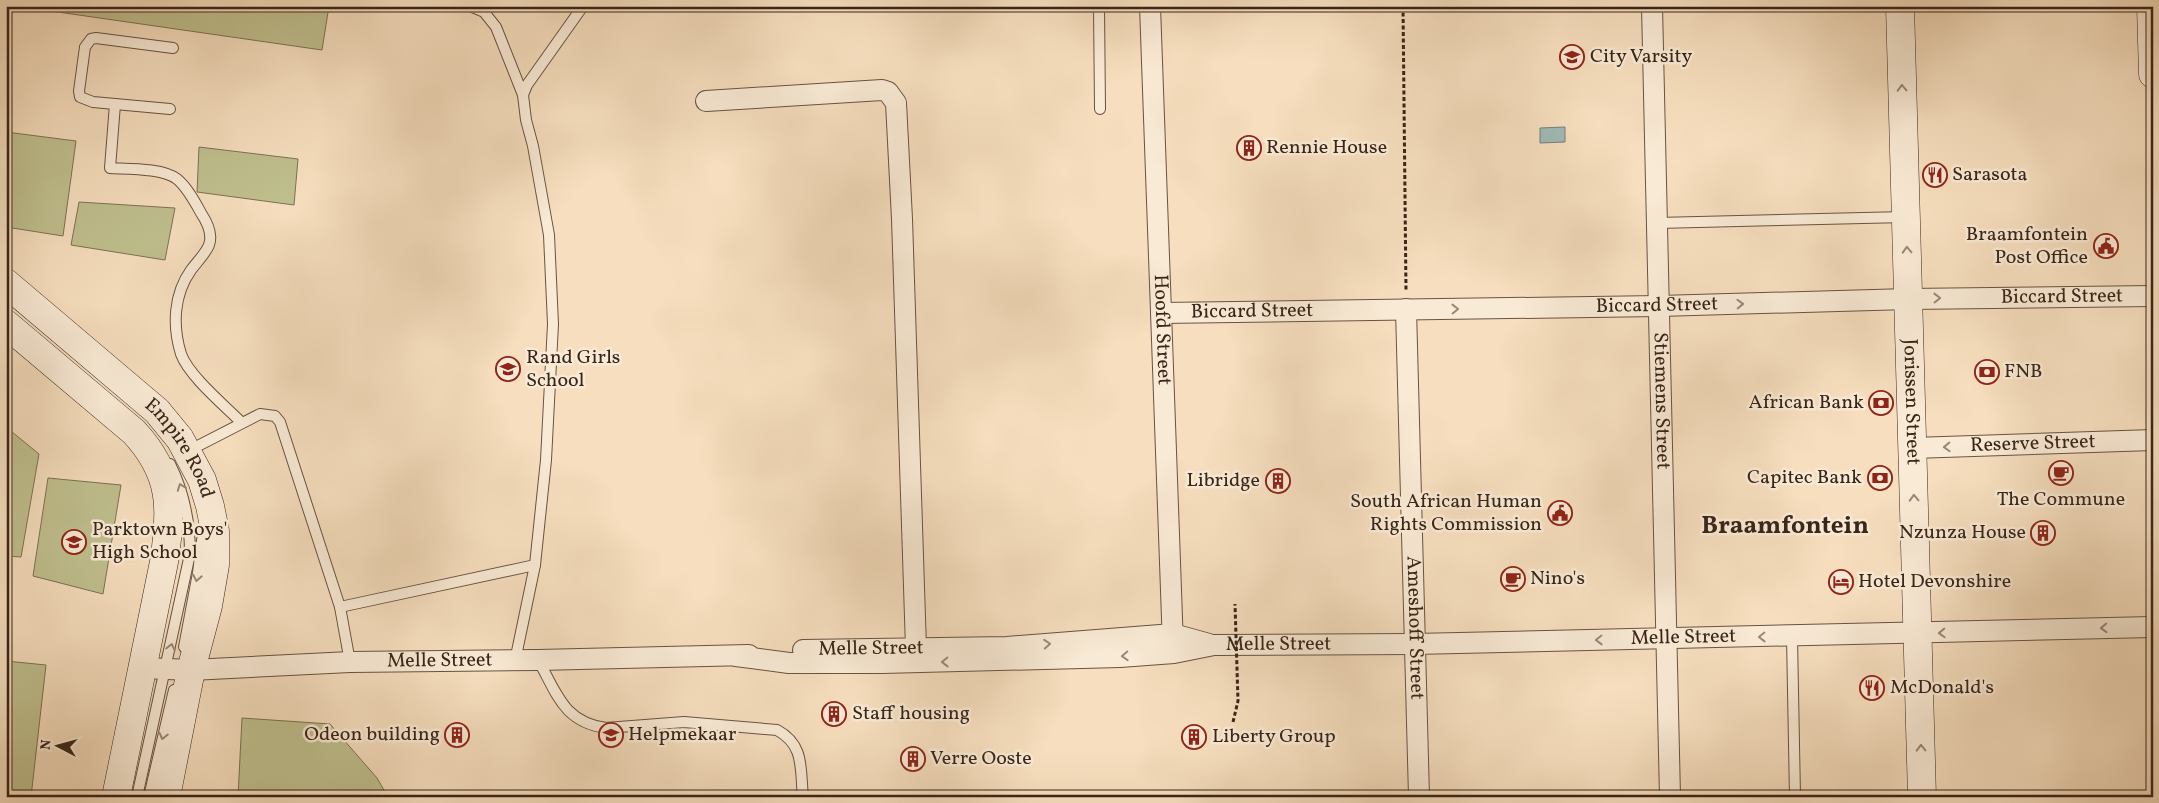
<svg xmlns="http://www.w3.org/2000/svg" width="2159" height="803" viewBox="0 0 2159 803" font-family="Vollkorn,serif">
<rect width="100%" height="100%" fill="#f6debe"/>
<filter id="stains"><feTurbulence type="fractalNoise" baseFrequency=".004" numOctaves="4"/><feColorMatrix values="0 0 0 0 .2 0 0 0 0 .09 0 0 0 0 .02 0 0 0 .5 -.17"/></filter>
<radialGradient id="worn" r=".72"><stop offset=".6" stop-color="#630" stop-opacity="0"/><stop offset="1" stop-color="#630" stop-opacity=".3"/></radialGradient>
<g fill="#c0c08f" stroke="#7c7254">
<polygon points="16,6 329,6 322,50"/>
<polygon points="6,132 76,141 63,236 6,227"/>
<polygon points="199,147 298,159 294,205 197,192"/>
<polygon points="79,202 175,208 165,260 71,245"/>
<polygon points="6,427 39,454 21,557 6,556"/>
<polygon points="48,478 121,485 103,594 33,576"/>
<polygon points="6,661 46,665 31,797 6,797"/>
<polygon points="242,718 330,724 377,778 388,797 238,797"/>
</g>
<polygon fill="#9ebbb8" stroke="#767f78" points="1565,127 1565,142 1540,143 1540,128"/>
<g fill="none" stroke-linecap="round" stroke-linejoin="round">
<defs>
<g id="lane">
<polyline points="470,6 484,12 496,27 523,95"/>
<polyline points="1099,6 1100,109"/>
<path d="M115 104 110 168C128 169 163 168 177 179 187 187 195 202 201 213 207 222 213 234 209 245 206 253 197 262 191 270 174 294 172 325 181 354 189 376 224 405 241 422"/>
<polyline points="170,109 93,102 80,97 79,91 85,47 91,39 96,38 173,48"/>
<polyline points="1657,223 1906,217"/>
<polyline points="188,451 260,414 275,416 280,422 340,607 350,662"/>
<polyline points="340,607 535,565"/>
<polyline points="1792,637 1795,797"/>
<polyline points="184,647 198,573 202,540"/>
<path d="M538 660C557 693 563 722 606 728L684 722 777 730C805 745 800 769 803 797"/>
<polyline points="515,661 535,565 546,460 553,324 549,235 533,146 526,120 523,95 527,85 583,6"/>
<path d="M137 797 190 554C190 522 185 494 170 464"/>
<polyline points="149,797 174,690"/>
</g>
<g id="street">
<path id="s1" d="M1150 6 1173 646"/>
<path id="s2" d="M1652 6 1670 797"/>
<polyline points="706,101 882,90 888,92 896,103 902,219 916,648"/>
<path id="s3" d="M1406 309 1419 797"/>
<path id="s4" d="M1161 313 1659 306 1908 299 2153 296"/>
<path id="s5" d="M1913 448 2153 440"/>
<path id="s6" d="M803 650 1007 647 1173 634 1209 644"/>
<path id="s7" d="M736 656 789 663H882L1120 657 1174 653 1214 645 1414 644 2153 627"/>
<path id="s8" d="M144 668 191 670 350 662 538 660 749 655"/>
</g>
<g id="secondary">
<path id="s9" d="M1900 6 1922 797"/>
<polyline points="2151,6 2153,74"/>
<path id="s10" d="M6 283 157 411 180 439 202 480 210 506 215 531V565L208 606 191 670 166 797"/>
<path d="M6 324 134 432C173 474 172 509 164 562L116 797"/>
</g>
</defs>
<use href="#lane" stroke="#685342" stroke-width="12"/>
<use href="#street" stroke="#685342" stroke-width="22"/>
<use href="#secondary" stroke="#392519" stroke-width="29"/>
<polyline stroke="#392519" stroke-width="3" stroke-dasharray="4 2.5" stroke-linecap="butt" points="1403,6 1406,291"/>
<use href="#lane" stroke="#f9ead5" stroke-width="10"/>
<use href="#street" stroke="#f9ead5" stroke-width="20"/>
<use href="#secondary" stroke="#f9ead5" stroke-width="28"/>
<polyline stroke="#392519" stroke-width="3" stroke-dasharray="4 2.5" stroke-linecap="butt" points="1233,722 1238,701 1235,604"/>
</g>
<defs><path id="oneway-chevron" d="M-2-3.5L2.5 0L-2 3.5" fill="none" stroke-width="1.6" stroke-linecap="round" stroke-linejoin="round" transform="scale(1.25)"/></defs>
<g stroke="#987">
<use href="#oneway-chevron" transform="translate(1902 88) rotate(-92)"/>
<use href="#oneway-chevron" transform="translate(1907 250) rotate(-92)"/>
<use href="#oneway-chevron" transform="translate(1937 298) rotate(-1)"/>
<use href="#oneway-chevron" transform="translate(1740 304) rotate(-2)"/>
<use href="#oneway-chevron" transform="translate(1455 309) rotate(-1)"/>
<use href="#oneway-chevron" transform="translate(1947 447) rotate(178)"/>
<use href="#oneway-chevron" transform="translate(181 487) rotate(-110)"/>
<use href="#oneway-chevron" transform="translate(1914 498) rotate(-92)"/>
<use href="#oneway-chevron" transform="translate(197 578) rotate(100)"/>
<use href="#oneway-chevron" transform="translate(2104 628) rotate(178)"/>
<use href="#oneway-chevron" transform="translate(1942 633) rotate(178)"/>
<use href="#oneway-chevron" transform="translate(1762 637) rotate(179)"/>
<use href="#oneway-chevron" transform="translate(1599 640) rotate(179)"/>
<use href="#oneway-chevron" transform="translate(1047 644) rotate(-4)"/>
<use href="#oneway-chevron" transform="translate(171 647) rotate(-77)"/>
<use href="#oneway-chevron" transform="translate(1125 656) rotate(177)"/>
<use href="#oneway-chevron" transform="translate(945 662) rotate(179)"/>
<use href="#oneway-chevron" transform="translate(163 736) rotate(103)"/>
<use href="#oneway-chevron" transform="translate(1921 748) rotate(-91)"/>
</g>
<defs>
<symbol id="university-ring" viewBox="-11 -11 22 22"><circle r="9.5" fill="#f9ead5" stroke="#8f2418" stroke-width="1.5"/><path d="M0-5L7-2L0 1L-7-2ZM-4 1L0 2.5L4 1V4Q0 6-4 4Z" fill="#8f2418"/></symbol>
<symbol id="building-ring" viewBox="-11 -11 22 22"><circle r="9.5" fill="#f9ead5" stroke="#8f2418" stroke-width="1.5"/><path d="M-4-6H4V6H1V3H-1V6H-4ZM-2.5-4.3h1.7v1.8h-1.7ZM.8-4.3h1.7v1.8H.8ZM-2.5-1h1.7V.8h-1.7ZM.8-1h1.7V.8H.8Z" fill="#8f2418"/></symbol>
<symbol id="restaurant-ring" viewBox="-11 -11 22 22"><circle r="9.5" fill="#f9ead5" stroke="#8f2418" stroke-width="1.5"/><path d="M-5-6h1v4h1v-4h1v4h1v-4h1v5L-1.5 .5V6h-2V.5L-5-1ZM5-6V6H3V1.5H1.5Q1.5-4 5-6Z" fill="#8f2418"/></symbol>
<symbol id="civic-ring" viewBox="-11 -11 22 22"><circle r="9.5" fill="#f9ead5" stroke="#8f2418" stroke-width="1.5"/><path d="M-.6-6.5H3V-4.5H.6V-3L4-1V1h2V6H-6V1h2V-1L-.6-3ZM-1.2 2.5V6h2.4V2.5Z" fill="#8f2418"/></symbol>
<symbol id="school-ring" viewBox="-11 -11 22 22"><circle r="9.5" fill="#f9ead5" stroke="#8f2418" stroke-width="1.5"/><path d="M0-5L7-2L0 1L-7-2ZM-4 1L0 2.5L4 1V4Q0 6-4 4Z" fill="#8f2418"/></symbol>
<symbol id="bank-ring" viewBox="-11 -11 22 22"><circle r="9.5" fill="#f9ead5" stroke="#8f2418" stroke-width="1.5"/><path d="M-6-4H6V4H-6ZM0-2.3a2.3 2.3 0 1 0 0 4.6a2.3 2.3 0 1 0 0-4.6Z" fill="#8f2418"/></symbol>
<symbol id="cafe-ring" viewBox="-11 -11 22 22"><circle r="9.5" fill="#f9ead5" stroke="#8f2418" stroke-width="1.5"/><path d="M-5.5-4.5H6V0H3Q3 3.5 0 3.5H-2.5Q-5.5 3.5-5.5 0ZM3-3.2v2h1.7v-2ZM-6 4.5H4V6H-6Z" fill="#8f2418"/></symbol>
<symbol id="hotel-ring" viewBox="-11 -11 22 22"><circle r="9.5" fill="#f9ead5" stroke="#8f2418" stroke-width="1.5"/><path d="M-6-4.5h1.5V1H6V5H4.5V3h-9V5H-6ZM-4 0a1.8 1.8 0 1 1 3.6 0ZM.5 0V-2.5h3Q6-2.5 6 0Z" fill="#8f2418"/></symbol>
</defs>
<g fill-rule="evenodd">
<use href="#university-ring" x="1558" y="43" width="28" height="28"/>
<use href="#building-ring" x="1235" y="134" width="28" height="28"/>
<use href="#restaurant-ring" x="1921" y="161" width="28" height="28"/>
<use href="#civic-ring" x="2092" y="232" width="28" height="28"/>
<use href="#school-ring" x="494" y="355" width="28" height="28"/>
<use href="#bank-ring" x="1973" y="358" width="28" height="28"/>
<use href="#bank-ring" x="1867" y="389" width="28" height="28"/>
<use href="#cafe-ring" x="2047" y="459" width="28" height="28"/>
<use href="#bank-ring" x="1866" y="464" width="28" height="28"/>
<use href="#building-ring" x="1264" y="467" width="28" height="28"/>
<use href="#civic-ring" x="1546" y="499" width="28" height="28"/>
<use href="#building-ring" x="2029" y="519" width="28" height="28"/>
<use href="#school-ring" x="60" y="528" width="28" height="28"/>
<use href="#cafe-ring" x="1499" y="565" width="28" height="28"/>
<use href="#hotel-ring" x="1827" y="568" width="28" height="28"/>
<use href="#restaurant-ring" x="1858" y="674" width="28" height="28"/>
<use href="#building-ring" x="820" y="700" width="28" height="28"/>
<use href="#building-ring" x="443" y="721" width="28" height="28"/>
<use href="#school-ring" x="597" y="721" width="28" height="28"/>
<use href="#building-ring" x="1180" y="723" width="28" height="28"/>
<use href="#building-ring" x="899" y="745" width="28" height="28"/>
</g>
<g text-anchor="middle" dominant-baseline="central" stroke-width="5" stroke-linejoin="round" paint-order="stroke">
<g font-size="20" fill="#392519" stroke="#f9ead5" text-anchor="start">
<text x="1590" y="57">City Varsity</text>
<text x="1266" y="148">Rennie House</text>
<text x="1952" y="175">Sarasota</text>
<text x="2088" y="235" text-anchor="end">Braamfontein<tspan x="2088" dy="23">Post Office</tspan></text>
<text x="526" y="358">Rand Girls<tspan x="526" dy="23">School</tspan></text>
<text x="2004" y="372">FNB</text>
<text x="1864" y="403" text-anchor="end">African Bank</text>
<text x="1862" y="478" text-anchor="end">Capitec Bank</text>
<text x="1260" y="481" text-anchor="end">Libridge</text>
<text x="2061" y="500" text-anchor="middle">The Commune</text>
<text x="1542" y="502" text-anchor="end">South African Human<tspan x="1542" dy="23">Rights Commission</tspan></text>
<text x="92" y="530">Parktown Boys'<tspan x="92" dy="23">High School</tspan></text>
<text x="2026" y="533" text-anchor="end">Nzunza House</text>
<text x="1530" y="579">Nino's</text>
<text x="1858" y="582">Hotel Devonshire</text>
<text x="1890" y="688">McDonald's</text>
<text x="852" y="714">Staff housing</text>
<text x="440" y="735" text-anchor="end">Odeon building</text>
<text x="628" y="735">Helpmekaar</text>
<text x="1212" y="737">Liberty Group</text>
<text x="930" y="759">Verre Ooste</text>
</g>
<g font-size="20" fill="#392519" stroke="#f9ead5">
<text stroke="none"><textPath href="#s4" startOffset="901">Biccard Street</textPath></text>
<text stroke="none"><textPath href="#s4" startOffset="496">Biccard Street</textPath></text>
<text stroke="none"><textPath href="#s4" startOffset="91">Biccard Street</textPath></text>
<text stroke="none"><textPath href="#s1" startOffset="324">Hoofd Street</textPath></text>
<text stroke="none"><textPath href="#s9" startOffset="396">Jorissen Street</textPath></text>
<text stroke="none"><textPath href="#s2" startOffset="395">Stiemens Street</textPath></text>
<text stroke="none"><textPath href="#s5" startOffset="120">Reserve Street</textPath></text>
<text stroke="none"><textPath href="#s10" startOffset="242">Empire Road</textPath></text>
<text stroke="none"><textPath href="#s3" startOffset="319">Ameshoff Street</textPath></text>
<text stroke="none"><textPath href="#s7" startOffset="949">Melle Street</textPath></text>
<text stroke="none"><textPath href="#s7" startOffset="544">Melle Street</textPath></text>
<text stroke="none"><textPath href="#s6" startOffset="68">Melle Street</textPath></text>
<text stroke="none"><textPath href="#s8" startOffset="296">Melle Street</textPath></text>
</g>
<g font-size="25" font-weight="bold" fill="#392519" stroke="#f9ead5">
<text x="1785" y="526">Braamfontein</text>
</g>
</g>
<rect width="2159" height="803" fill="none" stroke="#f6debe" stroke-width="25"/>
<rect x="8" y="8" width="2144" height="788" fill="none" stroke="#392519" stroke-width="2.5"/>
<rect x="12" y="12" width="2134" height="778" fill="none" stroke="#392519"/>
<g transform="translate(58 746) rotate(276)" stroke="#f9ead5" stroke-width="4" paint-order="stroke">
<path d="M0-4L9 19L0 12L-9 19Z" fill="#392519"/>
<text y="-8" font-size="14" font-weight="bold" text-anchor="middle" fill="#392519">N</text>
</g>
<rect width="100%" height="100%" filter="url(#stains)"/>
<rect width="100%" height="100%" fill="url(#worn)"/>
</svg>
